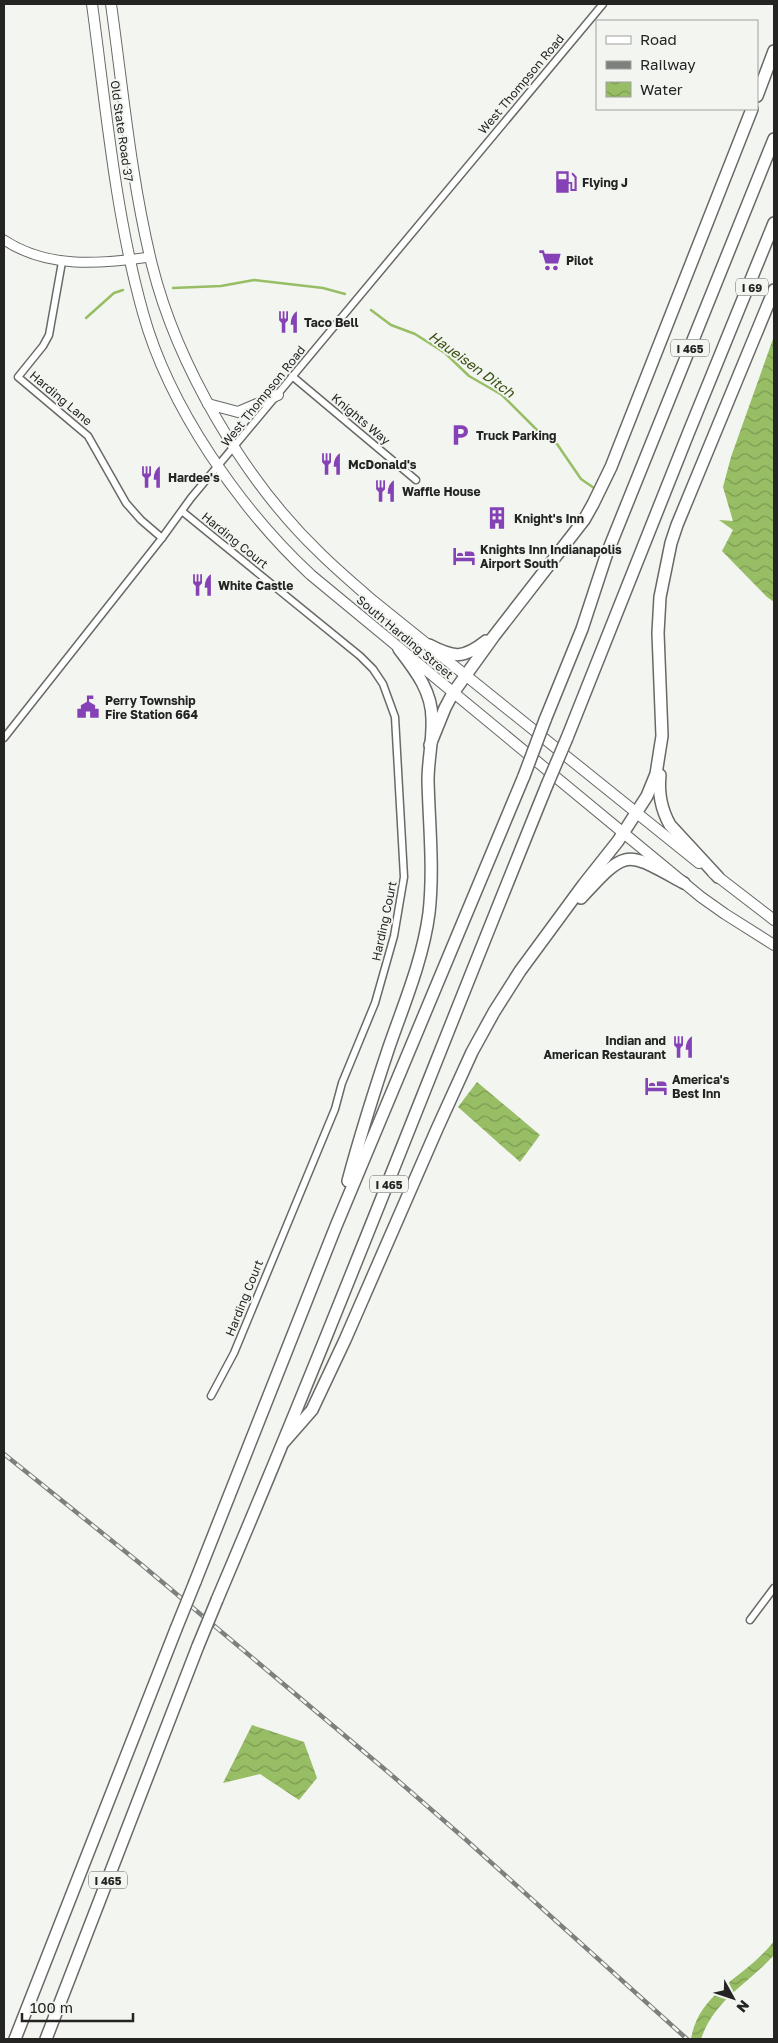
<svg xmlns="http://www.w3.org/2000/svg" width="778" height="2043" viewBox="0 0 778 2043" font-family="'Golos Text',sans-serif">
<defs>
<pattern id="water-waves" width="16" height="10" patternUnits="userSpaceOnUse" patternTransform="scale(1.25)"><rect width="16" height="10" fill="#98be65"/><path d="M0 5q4-4 8 0t8 0" fill="none" stroke="#7c9a53"/></pattern>
</defs>
<rect width="100%" height="100%" fill="#f2f5f0"/>
<g fill="url(#water-waves)">
<polygon points="774,336 774,602 767,597 722,551 733,530 719,520 733,521 723,487 731,457"/>
<polygon points="477,1082 540,1135 520,1162 458,1107"/>
<polygon points="252,1725 304,1742 317,1778 299,1800 260,1774 223,1783"/>
<path d="M774 1941V1955C747 1985 715 1999 701 2039H691C699 1991 747 1977 774 1941Z"/>
</g>
<g fill="none" stroke-linecap="round" stroke-linejoin="round">
<g stroke="#98be65" stroke-width="2.5">
<polyline points="173,288 221,286 254,280 323,288 345,294"/>
<polyline points="371,310 391,325 415,334 445,353 469,376 502,395 539,432 557,444 581,479 594,488"/>
<polyline points="86,318 114,293 123,290"/>
</g>
<defs>
<g id="street">
<polyline points="62,262 49,335 43,346 18,377 88,436 126,503 141,520 162,538"/>
<polyline points="292,376 416,480"/>
<polyline points="183,512 360,656 373,669 383,684 395,717 404,877 394,936 375,1003 342,1083 335,1109 234,1353 211,1396"/>
<polyline points="4,738 162,538 191,498 603,4"/>
<polyline points="750,1620 774,1588"/>
</g>
<path id="secondary" d="M4 240C48 269 100 264 150 257"/>
<g id="primary">
<path d="M92 4C106 107 115 213 143 313 169 407 240 509 311 575L701 897 725 914 774 945"/>
<path d="M111 4C123 90 131 180 152 265 177 365 244 480 319 552 336 569 354 584 372 600L699 863"/>
<polyline points="208,404 238,412 278,395"/>
<polyline points="713,873 774,920"/>
</g>
<g id="highway">
<polyline points="757,96 774,51"/>
<path d="M429 645C454 658 463 659 486 641"/>
<polyline points="545,720 582,629 606,556 774,139"/>
<polyline points="567,738 688,434 774,223"/>
<polyline points="430,745 445,708 453,693 494,636 584,520 593,504 611,467 752,109"/>
<path d="M660 775C658 793 661 809 670 825L718 877"/>
<path d="M581 898C628 847 625 851 684 883"/>
<path d="M348 1181C360 1136 374 1092 389 1047 404 1004 423 959 429 913 434 869 429 824 428 780 428 760 433 740 432 719 432 691 415 670 399 649"/>
<polyline points="284,1442 312,1410 345,1340 437,1129 472,1052 494,1012 520,971 584,884 618,841 647,796 656,774 662,736 658,633 660,597 671,543 677,525 774,290"/>
<polyline points="195,1582 336,1226 524,776"/>
<path d="M217 1600C332 1330 437 1056 547 785"/>
<polyline points="15,2039 176,1629"/>
<polyline points="46,2039 198,1646"/>
</g>
</defs>
<use href="#street" stroke="#686a66" stroke-width="9"/>
<use href="#secondary" stroke="#686a66" stroke-width="11"/>
<use href="#primary" stroke="#686a66" stroke-width="12"/>
<use href="#highway" stroke="#686a66" stroke-width="14"/>
<use href="#street" stroke="#fff" stroke-width="6"/>
<use href="#secondary" stroke="#fff" stroke-width="9"/>
<use href="#primary" stroke="#fff" stroke-width="10"/>
<use href="#highway" stroke="#fff" stroke-width="11"/>
<defs>
<polyline id="rail" points="4,1454 142,1565 388,1772 464,1838 687,2039"/>
</defs>
<use href="#rail" stroke="#7e807d" stroke-width="4.5"/>
<use href="#rail" stroke="#f2f5f0" stroke-width="2.5" stroke-dasharray="8" stroke-linecap="butt"/>
<defs>
<g id="highway-bridge">
<polyline points="524,776 545,720"/>
<polyline points="547,785 567,738"/>
<polyline points="176,1629 195,1582"/>
<polyline points="198,1646 217,1600"/>
</g>
</defs>
<use href="#highway-bridge" stroke="#686a66" stroke-width="14" stroke-linecap="butt"/>
<use href="#highway-bridge" stroke="#fff" stroke-width="11"/>
</g>
<defs>
<symbol id="fuel-bare" viewBox="-9 -9 18 18"><path d="M-5.5-6h7V0h2V4h1.3V-2.5L3-4.5l.8-.8L6-3V5H2.5V1h-1V6h-7ZM-4.2-4.7v3.2H.2V-4.7Z" fill="#8542b6" stroke="#f2f5f0" stroke-width="2.5" paint-order="stroke"/></symbol>
<symbol id="supermarket-bare" viewBox="-9 -9 18 18"><path d="M-6-5.5h2.5l.6 2H6L4.5 2H-2.5L-4.4-4H-6ZM-1.5 3.2a1.3 1.3 0 1 0 .1 0ZM3 3.2a1.3 1.3 0 1 0 .1 0Z" fill="#8542b6" stroke="#f2f5f0" stroke-width="2.5" paint-order="stroke"/></symbol>
<symbol id="restaurant-bare" viewBox="-9 -9 18 18"><path d="M-5-6h1v4h1v-4h1v4h1v-4h1v5L-1.5 .5V6h-2V.5L-5-1ZM5-6V6H3V1.5H1.5Q1.5-4 5-6Z" fill="#8542b6" stroke="#f2f5f0" stroke-width="2.5" paint-order="stroke"/></symbol>
<symbol id="parking-bare" viewBox="-9 -9 18 18"><path d="M-3.5-5.5H1a3.5 3.5 0 0 1 0 7H-1V5.5H-3.5ZM-1-3.4V-.6H.8a1.4 1.4 0 0 0 0-2.8Z" fill="#8542b6" stroke="#f2f5f0" stroke-width="2.5" paint-order="stroke"/></symbol>
<symbol id="building-bare" viewBox="-9 -9 18 18"><path d="M-4-6H4V6H1V3H-1V6H-4ZM-2.5-4.3h1.7v1.8h-1.7ZM.8-4.3h1.7v1.8H.8ZM-2.5-1h1.7V.8h-1.7ZM.8-1h1.7V.8H.8Z" fill="#8542b6" stroke="#f2f5f0" stroke-width="2.5" paint-order="stroke"/></symbol>
<symbol id="hotel-bare" viewBox="-9 -9 18 18"><path d="M-6-4.5h1.5V1H6V5H4.5V3h-9V5H-6ZM-4 0a1.8 1.8 0 1 1 3.6 0ZM.5 0V-2.5h3Q6-2.5 6 0Z" fill="#8542b6" stroke="#f2f5f0" stroke-width="2.5" paint-order="stroke"/></symbol>
<symbol id="civic-bare" viewBox="-9 -9 18 18"><path d="M-.6-6.5H3V-4.5H.6V-3L4-1V1h2V6H-6V1h2V-1L-.6-3ZM-1.2 2.5V6h2.4V2.5Z" fill="#8542b6" stroke="#f2f5f0" stroke-width="2.5" paint-order="stroke"/></symbol>
</defs>
<g fill-rule="evenodd">
<use href="#fuel-bare" x="550" y="166" width="32" height="32"/>
<use href="#supermarket-bare" x="534" y="244" width="32" height="32"/>
<use href="#restaurant-bare" x="272" y="306" width="32" height="32"/>
<use href="#parking-bare" x="444" y="419" width="32" height="32"/>
<use href="#restaurant-bare" x="315" y="448" width="32" height="32"/>
<use href="#restaurant-bare" x="135" y="461" width="32" height="32"/>
<use href="#restaurant-bare" x="369" y="475" width="32" height="32"/>
<use href="#building-bare" x="481" y="502" width="32" height="32"/>
<use href="#hotel-bare" x="448" y="540" width="32" height="32"/>
<use href="#restaurant-bare" x="186" y="569" width="32" height="32"/>
<use href="#civic-bare" x="72" y="691" width="32" height="32"/>
<use href="#restaurant-bare" x="667" y="1031" width="32" height="32"/>
<use href="#hotel-bare" x="640" y="1070" width="32" height="32"/>
</g>
<g text-anchor="middle" dominant-baseline="central" stroke-width="4" stroke-linejoin="round" paint-order="stroke">
<g fill="#f2f5f0" stroke="#626360" stroke-width="1">
<rect x="736" y="278.5" width="32" height="17" rx="4"/>
<rect x="671" y="339.5" width="38" height="17" rx="4"/>
<rect x="370" y="1175.5" width="38" height="17" rx="4"/>
<rect x="89" y="1871.5" width="38" height="17" rx="4"/>
</g>
<g font-size="11" font-weight="bold" fill="#242523">
<text x="752" y="287">I 69</text>
<text x="690" y="348">I 465</text>
<text x="389" y="1184">I 465</text>
<text x="108" y="1880">I 465</text>
</g>
<g font-size="12" fill="#242523" stroke="#f2f5f0">
<text transform="translate(521 84) rotate(-50)">West Thompson Road</text>
<text transform="translate(122 131) rotate(82)">Old State Road 37</text>
<text transform="translate(263 396) rotate(-51)">West Thompson Road</text>
<text transform="translate(61 398) rotate(40)">Harding Lane</text>
<text transform="translate(361 419) rotate(40)">Knights Way</text>
<text transform="translate(235 540) rotate(39)">Harding Court</text>
<text transform="translate(405 637) rotate(40)">South Harding Street</text>
<text transform="translate(384 921) rotate(-78)">Harding Court</text>
<text transform="translate(244 1298) rotate(-68)">Harding Court</text>
</g>
<g font-size="12" font-weight="bold" fill="#242523" stroke="#f2f5f0" text-anchor="start">
<text x="582" y="182">Flying J</text>
<text x="566" y="260">Pilot</text>
<text x="304" y="322">Taco Bell</text>
<text x="476" y="435">Truck Parking</text>
<text x="348" y="464">McDonald's</text>
<text x="168" y="477">Hardee's</text>
<text x="402" y="491">Waffle House</text>
<text x="514" y="518">Knight's Inn</text>
<text x="480" y="549">Knights Inn Indianapolis<tspan x="480" dy="14">Airport South</tspan></text>
<text x="218" y="585">White Castle</text>
<text x="105" y="700">Perry Township<tspan x="105" dy="14">Fire Station 664</tspan></text>
<text x="666" y="1040" text-anchor="end">Indian and<tspan x="666" dy="14">American Restaurant</tspan></text>
<text x="672" y="1079">America's<tspan x="672" dy="14">Best Inn</tspan></text>
</g>
<g font-size="14" font-style="italic" fill="#385010" stroke="#f2f5f0">
<text transform="translate(472 364) rotate(36)">Haueisen Ditch</text>
</g>
</g>
<rect width="778" height="2043" fill="none" stroke="#242523" stroke-width="10"/>
<rect x="596" y="20" width="162" height="90" fill="#f2f5f0" stroke="#a0a29e"/>
<rect x="606" y="36" width="25" height="8" fill="#ffffff" stroke="#a0a29e"/>
<text x="640" y="45" font-size="15" fill="#242523">Road</text>
<rect x="606" y="61" width="25" height="8" fill="#7e807d" stroke="#a0a29e"/>
<text x="640" y="70" font-size="15" fill="#242523">Railway</text>
<rect x="606" y="82" width="25" height="15" fill="url(#water-waves)" stroke="#a0a29e"/>
<text x="640" y="95" font-size="15" fill="#242523">Water</text>
<g transform="translate(733 1998) rotate(130)" stroke="#f2f5f0" stroke-width="4" paint-order="stroke">
<path d="M0-4L9 19L0 12L-9 19Z" fill="#242523"/>
<text y="-8" font-size="14" font-weight="bold" text-anchor="middle" fill="#242523">N</text>
</g>
<path d="M22 2013v8h111v-8" fill="none" stroke="#242523" stroke-width="2.5"/>
<text x="30" y="2013" font-size="15" fill="#242523" stroke="#f2f5f0" stroke-width="4" paint-order="stroke">100 m</text>
</svg>
